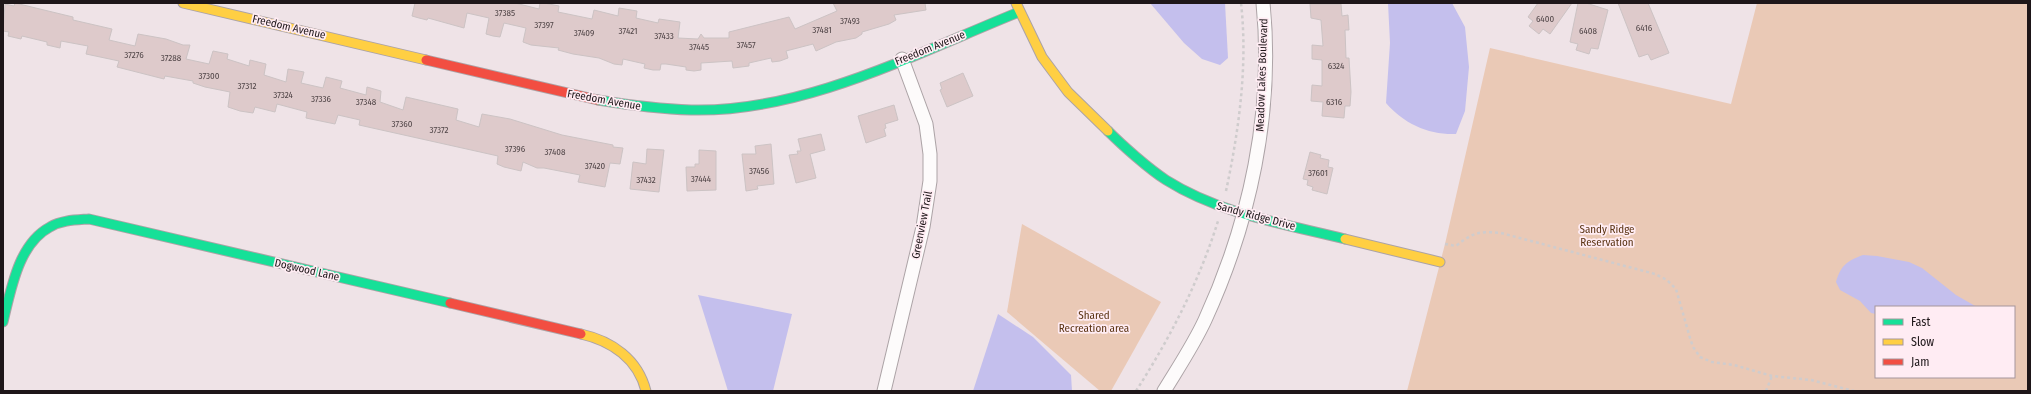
<svg xmlns="http://www.w3.org/2000/svg" width="2031" height="394" viewBox="0 0 2031 394" font-family="'Fira Sans Condensed',sans-serif">
<rect width="100%" height="100%" fill="#efe3e7"/>
<g fill="#eac9b6" fill-rule="evenodd">
<path d="M1757 3H2028V391H1407L1445 244 1490 48 1731 104ZM1876 307H2014V377H1876Z"/>
<polygon points="1022,224 1161,302 1111,391 1100,391 1007,312"/>
</g>
<g fill="#c4bfed">
<polygon points="1150,3 1225,3 1228,58 1220,65 1202,59 1184,43"/>
<path d="M1388 3H1452L1465 27 1469 67 1465 111 1456 134C1429 135 1404 124 1386 103L1390 43Z"/>
<path d="M1863 255 1877 256 1909 262 1922 268 1956 295 1977 307H1876V314L1871 313 1860 301 1840 290 1836 282C1841 265 1847 261 1863 255Z"/>
<polygon points="698,295 792,314 773,391 728,391"/>
<polygon points="998,314 1033,337 1071,375 1072,391 973,391"/>
</g>
<g fill="#decacb" stroke="#ccc3c4">
<polygon points="15,3 73,17 73,20 112,29 109,40 135,46 138,34 166,39 183,45 190,45 186,59 209,64 213,51 228,54 227,59 249,66 250,60 266,64 264,75 286,82 288,69 304,72 301,83 323,88 326,77 342,81 340,88 366,95 367,87 381,91 380,102 403,110 406,97 458,109 456,120 479,127 482,114 510,119 562,135 613,145 613,147 623,148 620,164 610,163 605,187 578,182 580,175 544,168 537,168 523,162 521,171 504,167 497,164 498,156 359,125 360,120 338,115 335,124 306,118 307,112 277,104 275,112 255,107 253,113 240,111 228,107 230,92 205,87 193,83 193,81 165,76 164,79 117,67 119,61 86,54 88,46 61,41 60,48 47,45 47,42 22,36 21,39 8,36 9,32 3,31 5,4 14,6"/>
<polygon points="415,3 515,3 539,9 540,3 544,3 559,6 558,12 592,19 594,10 618,16 619,8 637,11 636,18 658,23 659,19 680,22 678,38 698,39 701,34 704,38 729,38 729,32 789,17 795,29 837,11 833,3 925,3 926,10 894,15 896,20 889,24 862,32 862,34 856,38 836,42 816,51 813,44 786,51 788,58 780,61 772,62 771,58 749,63 749,66 733,68 732,61 701,63 701,70 694,71 686,70 686,67 666,64 661,64 660,70 653,70 644,68 645,64 623,59 622,65 614,64 599,58 573,54 558,50 559,48 531,45 523,42 526,28 504,23 500,37 493,36 486,34 489,18 467,13 464,28 428,18 427,20 419,18 412,16"/>
<polygon points="1538,3 1572,3 1550,34 1543,29 1539,34 1529,26 1533,21 1528,17"/>
<polygon points="1578,3 1586,3 1608,10 1598,49 1591,48 1589,54 1576,50 1578,44 1570,42"/>
<polygon points="1618,3 1648,3 1669,53 1651,60 1648,54 1639,57"/>
<polygon points="1310,4 1341,4 1342,16 1348,15 1349,30 1345,30 1346,58 1349,58 1351,92 1350,106 1345,106 1344,118 1322,116 1323,102 1311,101 1312,85 1322,86 1322,60 1312,59 1312,45 1323,46 1321,20 1311,18"/>
<polygon points="963,73 973,96 947,107 940,90 942,89 940,83"/>
<polygon points="894,105 898,120 885,124 886,128 884,129 886,136 866,143 858,116"/>
<polygon points="821,134 825,150 810,154 816,178 796,183 789,155 798,154 797,151 801,151 798,139"/>
<polygon points="771,144 774,184 757,186 758,189 746,191 742,154 756,154 755,146"/>
<polygon points="647,149 664,150 659,192 630,189 633,162 646,164"/>
<polygon points="699,150 716,151 716,190 687,191 686,167 695,167 695,164 699,164"/>
<polygon points="1310,152 1321,155 1320,158 1329,160 1328,167 1333,168 1327,194 1312,190 1313,187 1307,185 1308,180 1303,179"/>
</g>
<g fill="none" stroke-linecap="round" stroke-linejoin="round">
<defs>
<g id="street">
<polyline points="884,391 923,227 930,181 930,154 926,124 902,59"/>
<path d="M1164 391C1178 368 1194 344 1205 320 1250 222 1274 111 1263 3"/>
</g>
<g id="fast">
<path d="M598 100C629 105 660 109 691 110 803 113 917 53 1019 12"/>
<path d="M1108 131C1123 146 1149 169 1166 180 1220 214 1285 224 1345 239"/>
<path d="M3 322C11 290 18 244 50 227 62 220 76 220 89 219L450 303"/>
</g>
<g id="slow">
<polyline points="183,3 426,60"/>
<polyline points="1016,3 1042,57 1068,92 1108,131"/>
<polyline points="1345,239 1440,262"/>
<path d="M581 334C612 341 638 359 646 391"/>
</g>
<g id="jam">
<polyline points="426,60 598,100"/>
<polyline points="450,303 581,334"/>
</g>
</defs>
<use href="#street" stroke="#aca3a6" stroke-width="15"/>
<use href="#fast" stroke="#aca3a6" stroke-width="11"/>
<use href="#slow" stroke="#aca3a6" stroke-width="11"/>
<use href="#jam" stroke="#aca3a6" stroke-width="11"/>
<g stroke="#cfcccd" stroke-width="2.5" stroke-dasharray="3 3" stroke-linecap="butt">
<path d="M1226 191C1239 130 1248 65 1241 3"/>
<path d="M1445 244 1456 246C1473 232 1480 231 1501 233L1655 274 1667 280 1676 289 1690 338 1693 347 1700 357 1712 362 1734 365 1772 376 1811 380 1854 391"/>
<path d="M1136 391C1170 338 1199 282 1218 221"/>
<polyline points="1766,391 1772,376"/>
</g>
<use href="#street" stroke="#fdfbfb" stroke-width="13"/>
<use href="#fast" stroke="#16e098" stroke-width="9"/>
<use href="#slow" stroke="#ffcf43" stroke-width="9"/>
<use href="#jam" stroke="#f24e42" stroke-width="9"/>
</g>
<g text-anchor="middle" dominant-baseline="central" stroke-width="3.5" stroke-linejoin="round" paint-order="stroke">
<g font-size="9" fill="#504547">
<text x="505" y="13">37385</text>
<text x="1545" y="19">6400</text>
<text x="850" y="21">37493</text>
<text x="544" y="25">37397</text>
<text x="1644" y="28">6416</text>
<text x="822" y="30">37481</text>
<text x="628" y="31">37421</text>
<text x="1588" y="31">6408</text>
<text x="584" y="33">37409</text>
<text x="664" y="36">37433</text>
<text x="746" y="45">37457</text>
<text x="699" y="47">37445</text>
<text x="134" y="55">37276</text>
<text x="171" y="58">37288</text>
<text x="1336" y="66">6324</text>
<text x="209" y="76">37300</text>
<text x="247" y="86">37312</text>
<text x="283" y="95">37324</text>
<text x="321" y="99">37336</text>
<text x="366" y="102">37348</text>
<text x="1334" y="102">6316</text>
<text x="402" y="124">37360</text>
<text x="439" y="130">37372</text>
<text x="515" y="149">37396</text>
<text x="555" y="152">37408</text>
<text x="595" y="166">37420</text>
<text x="759" y="171">37456</text>
<text x="1318" y="173">37601</text>
<text x="701" y="179">37444</text>
<text x="646" y="180">37432</text>
</g>
<g font-size="11" fill="#1e1619" stroke="#ffecf3">
<text transform="translate(289 27) rotate(13)">Freedom Avenue</text>
<text transform="translate(930 48) rotate(-22)">Freedom Avenue</text>
<text transform="translate(1262 75) rotate(-88)">Meadow Lakes Boulevard</text>
<text transform="translate(604 100) rotate(10)">Freedom Avenue</text>
<text transform="translate(1256 216) rotate(15)">Sandy Ridge Drive</text>
<text transform="translate(922 225) rotate(-79)">Greenview Trail</text>
<text transform="translate(307 270) rotate(13)">Dogwood Lane</text>
</g>
<g font-size="11" fill="#5a3312" stroke="#ffecf3">
<text x="1607" y="229">Sandy Ridge<tspan x="1607" dy="13">Reservation</tspan></text>
<text x="1094" y="315">Shared<tspan x="1094" dy="13">Recreation area</tspan></text>
</g>
</g>
<rect width="2031" height="394" fill="none" stroke="#1e1619" stroke-width="8"/>
<rect x="1875" y="306" width="140" height="72" fill="#ffecf3" stroke="#a5969c"/>
<rect x="1883" y="319" width="20" height="6" fill="#16e098" stroke="#a5969c"/>
<text x="1911" y="326" font-size="12" fill="#1e1619">Fast</text>
<rect x="1883" y="339" width="20" height="6" fill="#ffcf43" stroke="#a5969c"/>
<text x="1911" y="346" font-size="12" fill="#1e1619">Slow</text>
<rect x="1883" y="359" width="20" height="6" fill="#f24e42" stroke="#a5969c"/>
<text x="1911" y="366" font-size="12" fill="#1e1619">Jam</text>
</svg>
